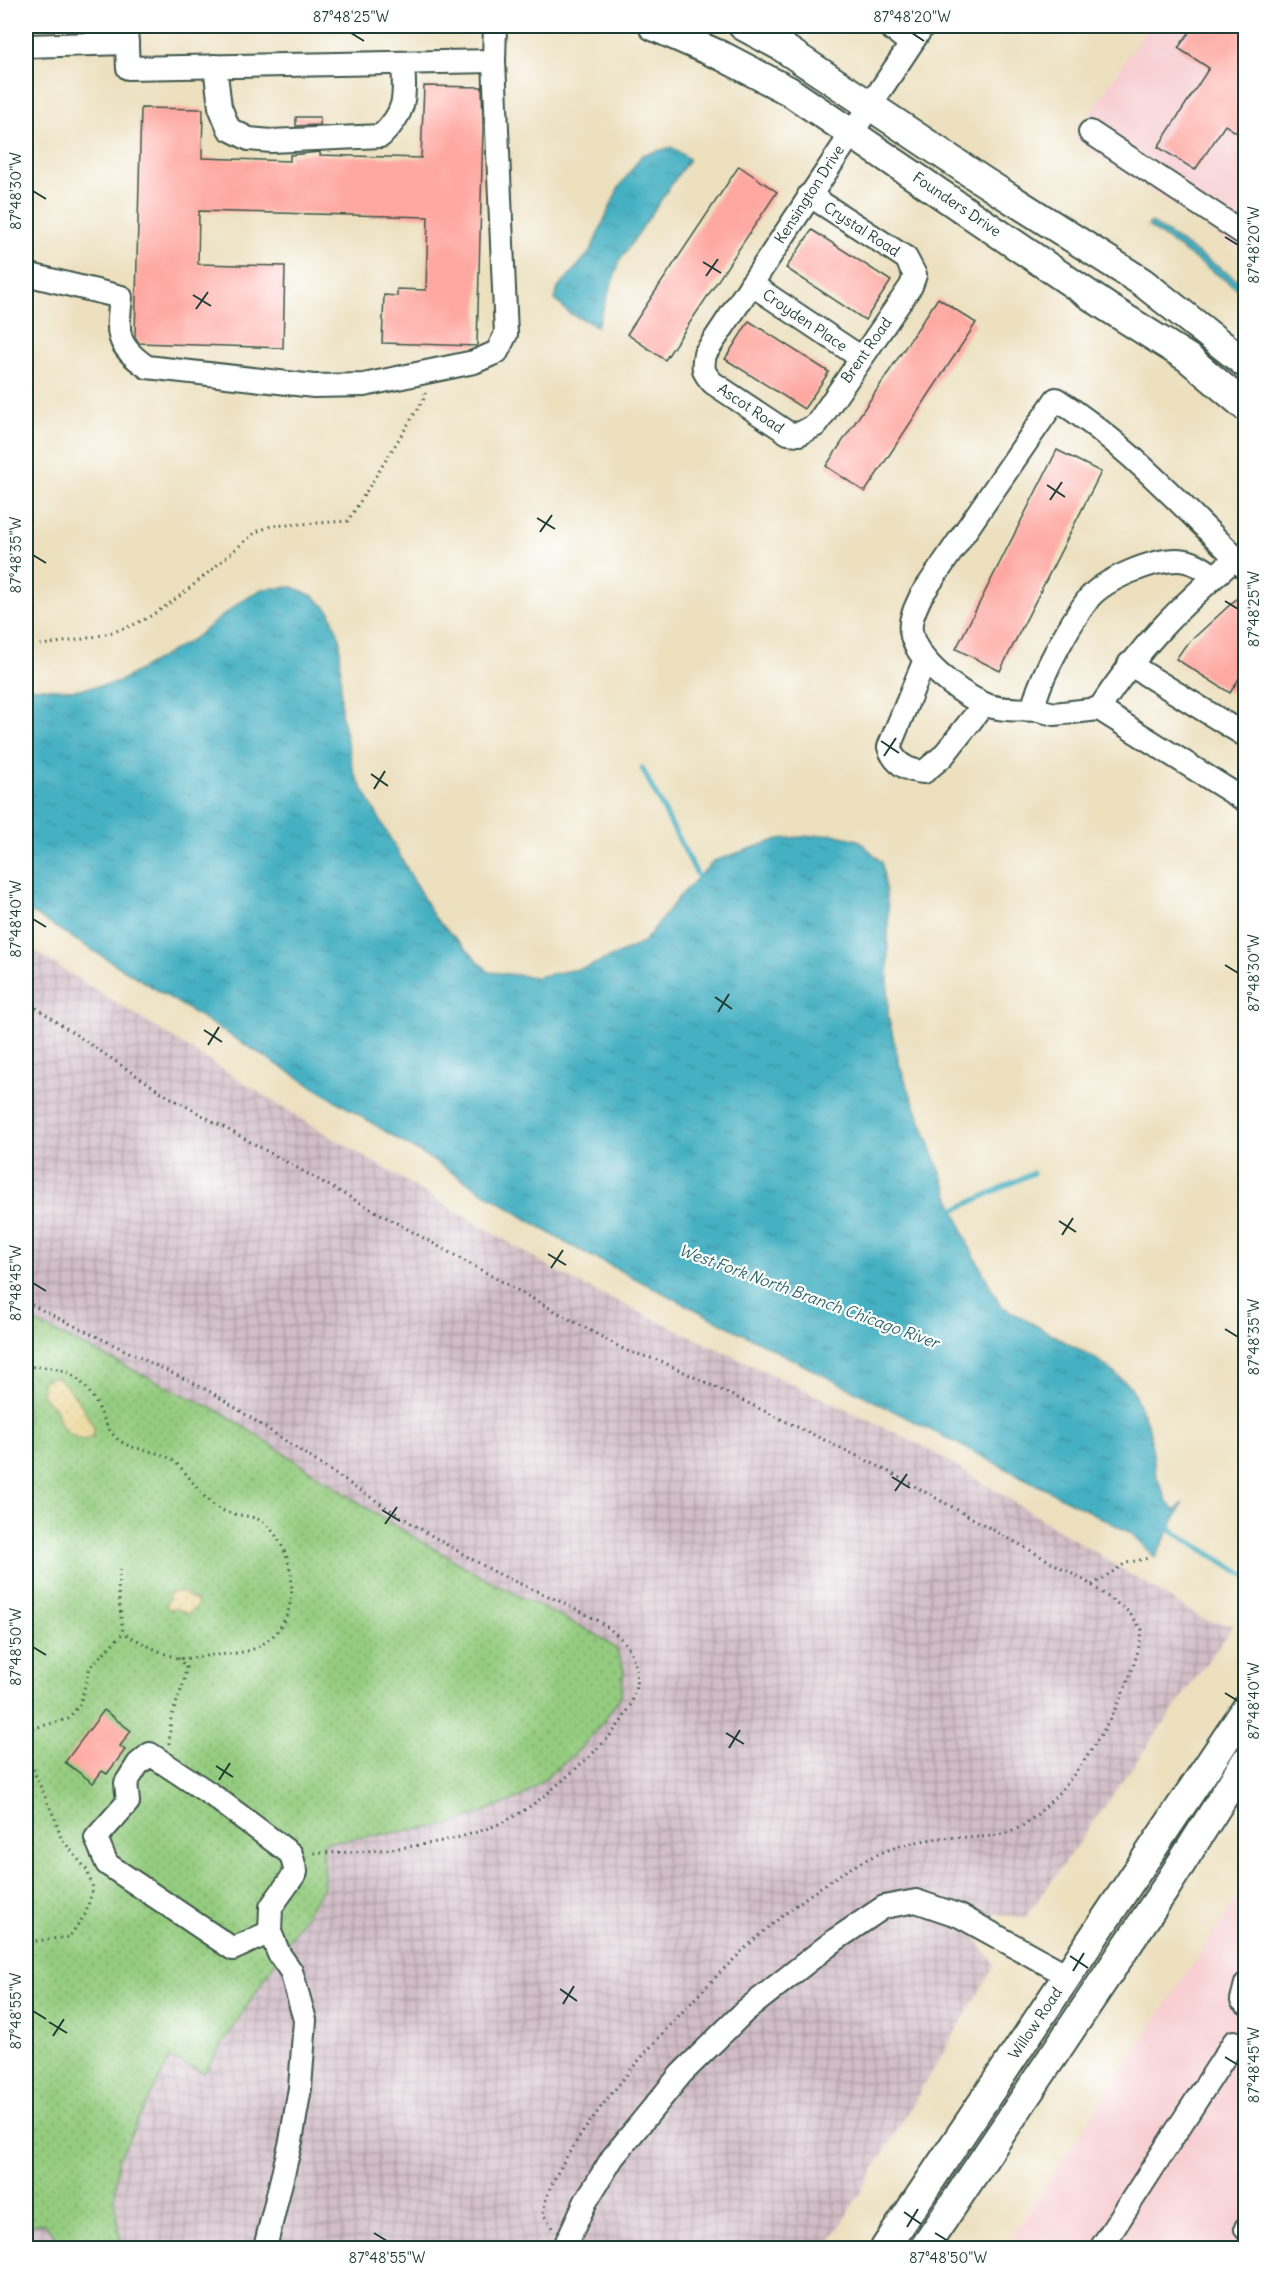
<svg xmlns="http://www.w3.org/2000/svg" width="1271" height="2274" viewBox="0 0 1271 2274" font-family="Delius,sans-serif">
<defs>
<pattern id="industrial-grid" width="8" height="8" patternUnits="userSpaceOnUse" patternTransform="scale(1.5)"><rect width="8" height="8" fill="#d2bdc6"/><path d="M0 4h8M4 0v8" fill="none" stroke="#aa9ba2"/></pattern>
<pattern id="grass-dots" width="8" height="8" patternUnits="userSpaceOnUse" patternTransform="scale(1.5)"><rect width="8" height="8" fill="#94cc7f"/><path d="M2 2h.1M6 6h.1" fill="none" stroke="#78a769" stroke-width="1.8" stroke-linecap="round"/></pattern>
<pattern id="sand-dots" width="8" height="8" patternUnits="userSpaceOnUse" patternTransform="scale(1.5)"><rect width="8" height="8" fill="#eeda9e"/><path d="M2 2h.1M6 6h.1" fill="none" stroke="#ccbc89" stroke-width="1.8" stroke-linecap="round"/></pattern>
<pattern id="water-ripples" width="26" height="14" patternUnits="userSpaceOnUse" patternTransform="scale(1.5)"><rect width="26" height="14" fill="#45b0c2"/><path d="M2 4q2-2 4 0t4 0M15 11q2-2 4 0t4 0" fill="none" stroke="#39909e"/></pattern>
</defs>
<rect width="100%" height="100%" fill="#fff"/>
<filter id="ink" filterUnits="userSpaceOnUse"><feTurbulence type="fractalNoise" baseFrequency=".0167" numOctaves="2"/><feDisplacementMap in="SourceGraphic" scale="12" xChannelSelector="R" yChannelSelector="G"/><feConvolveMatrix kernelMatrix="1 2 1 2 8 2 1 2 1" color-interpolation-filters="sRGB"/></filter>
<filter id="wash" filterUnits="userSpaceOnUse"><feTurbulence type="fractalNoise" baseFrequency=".008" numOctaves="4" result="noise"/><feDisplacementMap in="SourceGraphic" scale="24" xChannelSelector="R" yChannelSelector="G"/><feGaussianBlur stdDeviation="1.35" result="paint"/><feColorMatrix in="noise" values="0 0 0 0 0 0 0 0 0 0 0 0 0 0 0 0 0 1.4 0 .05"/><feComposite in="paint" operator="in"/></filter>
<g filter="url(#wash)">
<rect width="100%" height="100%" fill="#ece0bf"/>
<g fill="#f7cfd2">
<polygon points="1148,26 1245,26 1245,254 1073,139"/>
<polygon points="1245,1885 1245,2248 1004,2248"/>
</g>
<polygon fill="url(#industrial-grid)" points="26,946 316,1128 572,1280 925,1447 1206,1621 1234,1624 1025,1918 993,1913 977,1941 995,1965 827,2248 26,2248"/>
<polygon fill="url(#grass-dots)" stroke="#5a845a" stroke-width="1.5" points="26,1318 226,1415 385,1520 489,1581 597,1635 616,1649 624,1670 621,1695 605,1720 577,1752 523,1796 454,1824 323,1843 324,1886 204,2073 170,2058 118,2160 114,2201 122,2248 64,2248 44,2223 26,2226"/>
<g fill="url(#sand-dots)" stroke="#868c69" stroke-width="1.5">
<path d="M55 1376C72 1390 85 1409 94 1428L93 1436 85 1440C77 1440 63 1429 60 1422 58 1417 58 1412 55 1408 46 1397 39 1397 43 1381Z"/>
<polygon points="179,1591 197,1601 197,1606 187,1614 178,1609 169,1609 166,1606 170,1593"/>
</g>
<g fill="url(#water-ripples)" stroke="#32767b" stroke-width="1.5">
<polygon points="672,147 689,159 620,260 597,326 569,313 555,300 558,288 590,252 618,189 642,155"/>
<polygon points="1151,222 1245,285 1245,294 1148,226"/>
<polygon points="293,587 313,596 329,610 340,639 341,714 354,773 434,917 489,972 536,977 588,967 643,943 679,897 714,861 779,839 833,834 858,840 882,862 888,908 888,1015 900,1067 968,1244 1001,1306 1101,1362 1131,1387 1149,1428 1156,1475 1167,1501 1175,1511 1183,1503 1155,1558 1131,1533 566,1243 26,909 26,687 73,690 117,683 193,639 239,603 262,589"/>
</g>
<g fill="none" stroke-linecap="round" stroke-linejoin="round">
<g stroke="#45b0c2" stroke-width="5">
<polyline points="642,768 701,882"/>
<polyline points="950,1212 1033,1173"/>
<polyline points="1164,1526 1246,1576"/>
</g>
</g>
<g id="blocks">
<g fill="#fea8a1">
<polygon points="1194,26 1245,26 1245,138 1225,125 1195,170 1158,147 1209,68 1178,48"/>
<polygon points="424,86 482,87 483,128 477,346 382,343 384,295 397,296 397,289 426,290 428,217 199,211 198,264 285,266 283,348 139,343 135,336 141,108 203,109 202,158 290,161 290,155 320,152 320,155 421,158"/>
<polygon points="296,117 320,117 320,125 296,126"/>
<polygon points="739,166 777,192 665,360 627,334"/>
<polygon points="812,230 891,281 865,320 786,268"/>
<polygon points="938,298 976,323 865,492 826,466"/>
<polygon points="749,321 829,372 804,409 725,359"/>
<polygon points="1057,450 1101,472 1000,671 956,649"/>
<polygon points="1245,591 1245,669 1230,693 1176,659 1185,646"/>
<polygon points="104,1710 131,1731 120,1746 125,1750 107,1774 102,1771 93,1783 65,1762"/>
</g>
</g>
</g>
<g filter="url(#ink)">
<use href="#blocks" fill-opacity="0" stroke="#3e5549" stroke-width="1.5"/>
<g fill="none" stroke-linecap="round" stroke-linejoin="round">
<defs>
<g id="minor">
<polyline points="126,26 128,68 494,61"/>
<polyline points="888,26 909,42"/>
<polyline points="26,46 127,43"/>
<path d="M215 66 220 107 229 129 249 139 271 141 381 136C407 111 405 97 403 63"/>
<polyline points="1090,132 1246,235"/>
<path d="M809 195 906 258 915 275 911 286 816 425 799 434 788 433 713 383C703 373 702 368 705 354L923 26"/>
<path d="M26 274 121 297C117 333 115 345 147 367L314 386 364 385 474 362 497 352 506 334 494 61 495 26"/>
<polyline points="751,284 860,357"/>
<path d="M1244 567 1236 558C1180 606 1140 646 1099 709L1246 801"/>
<path d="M924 662 889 747C894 763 907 771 924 772L943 756 984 704"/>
<polyline points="1129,664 1246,736"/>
<path d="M1099 709 1054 714 1039 710 1035 700C1044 670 1070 623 1089 598 1105 579 1152 560 1177 560 1192 560 1203 568 1214 576"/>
<path d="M1039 710C1021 709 1000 711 984 704 958 692 915 661 911 631 909 619 916 607 921 596L1056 399C1124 442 1178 502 1236 558"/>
<polyline points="1246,1984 1242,2000 1246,2003"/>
<polyline points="1246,2228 1246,2229"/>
<polyline points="265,2248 291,2141 300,2088 305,2020 291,1971 279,1954 270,1932 271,1907 296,1872 291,1854 212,1795 150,1754 138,1764 126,1783 128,1802 96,1838 107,1864 233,1949 270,1932"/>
<polyline points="564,2248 586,2201 613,2157 681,2074 745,2011 835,1940 884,1907 916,1901 960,1916 1067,1975"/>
<polyline points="1101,2248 1234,2042 1246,2050"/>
</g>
<g id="major">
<polyline points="653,26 724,57 789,91 1107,307 1188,358 1246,407"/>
<polyline points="743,26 782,47 983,181 1142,282 1246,364"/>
<polyline points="885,2248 1246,1709"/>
<polyline points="924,2248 1165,1889 1246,1761"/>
</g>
</defs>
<use href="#minor" stroke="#3e5549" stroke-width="26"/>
<use href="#major" stroke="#3e5549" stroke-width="32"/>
<g stroke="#3e5549" stroke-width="3" stroke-dasharray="1.5 4.5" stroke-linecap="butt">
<path d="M40 645C73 641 105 637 135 624 175 606 221 560 256 532L271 526 348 521 425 397V393"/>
<path d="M26 1001 164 1094 627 1351 661 1361 882 1468 1087 1582 1129 1612 1142 1630C1134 1693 1076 1787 1025 1824 1002 1841 967 1836 941 1838 924 1840 904 1844 888 1850 844 1867 806 1897 770 1926 714 1973 549 2145 543 2214L553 2229"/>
<path d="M26 1302C68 1323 111 1343 153 1364 173 1374 195 1383 214 1394 308 1454 398 1520 497 1573 531 1591 616 1618 631 1653 651 1698 613 1735 582 1763 560 1783 537 1804 511 1818 460 1846 368 1853 311 1853"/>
<path d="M26 1367C68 1364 85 1378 102 1415 106 1424 111 1435 120 1441 136 1452 159 1449 175 1462 191 1476 198 1495 218 1508 234 1518 254 1512 268 1526 300 1560 303 1624 257 1647 245 1654 226 1654 213 1655 202 1656 187 1660 177 1658 159 1653 140 1641 123 1633"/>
<polyline points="1092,1585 1126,1563 1149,1558"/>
<polyline points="26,1728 30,1763 55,1819 61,1838 87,1870 93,1888 86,1913 69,1937 26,1942"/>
<polyline points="27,1730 68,1719 80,1704 90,1667 123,1633 118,1591 120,1570"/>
<polyline points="169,1744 171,1718 184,1682 186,1667 178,1658"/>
</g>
<use href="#minor" stroke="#fff" stroke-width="22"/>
<use href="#major" stroke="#fff" stroke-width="28"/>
</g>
</g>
<path fill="none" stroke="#1f3d34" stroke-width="2" d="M351 33 364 41M912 33 924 41M33 191 46 199M1225 237 1238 245M703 262 721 273M706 276 718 259M193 295 211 306M196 309 208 292M1047 485 1065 497M1050 500 1062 482M537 518 555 529M540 532 552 515M33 555 46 563M1225 601 1238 609M881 741 899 753M884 756 896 738M371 774 388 786M374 789 385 771M33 919 46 927M1225 965 1238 973M715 997 732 1009M718 1012 729 994M204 1030 222 1042M208 1045 219 1027M1059 1221 1076 1232M1062 1235 1073 1218M548 1254 566 1265M551 1268 563 1250M33 1283 46 1291M1225 1329 1238 1337M892 1477 910 1488M895 1491 907 1474M382 1510 400 1521M385 1524 397 1507M33 1647 46 1655M1225 1693 1238 1701M726 1733 744 1744M729 1748 740 1730M216 1766 233 1777M219 1780 230 1763M1070 1956 1088 1968M1073 1971 1084 1953M560 1989 577 2001M563 2004 574 1986M33 2011 46 2019M49 2022 67 2033M53 2036 64 2019M1225 2057 1238 2065M904 2212 921 2224M907 2227 918 2209M374 2233 387 2241M935 2233 948 2241"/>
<g text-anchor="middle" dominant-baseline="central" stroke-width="4.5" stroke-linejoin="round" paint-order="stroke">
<g font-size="15" fill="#1f3d34" stroke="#fff">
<text transform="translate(809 194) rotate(-57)">Kensington Drive</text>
<text transform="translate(957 204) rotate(34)">Founders Drive</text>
<text transform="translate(862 229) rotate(33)">Crystal Road</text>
<text transform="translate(805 320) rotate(34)">Croyden Place</text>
<text transform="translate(866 350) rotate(-55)">Brent Road</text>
<text transform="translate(751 408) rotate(34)">Ascot Road</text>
<text transform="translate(1035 2023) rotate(-56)">Willow Road</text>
</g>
<g font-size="16" font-style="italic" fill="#2c6566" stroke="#fff">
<text transform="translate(809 1296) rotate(20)">West Fork North Branch Chicago River</text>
</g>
</g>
<rect width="1271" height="2274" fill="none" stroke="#fff" stroke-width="66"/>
<rect x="33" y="33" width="1205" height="2208" fill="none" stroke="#1f3d34" stroke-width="2"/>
<g font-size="15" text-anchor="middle" fill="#1f3d34">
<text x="351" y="22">87°48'25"W</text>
<text x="912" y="22">87°48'20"W</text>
<text transform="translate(16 191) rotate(-90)" y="5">87°48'30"W</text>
<text transform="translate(1254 245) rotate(-90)" y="5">87°48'20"W</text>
<text transform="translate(16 555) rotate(-90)" y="5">87°48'35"W</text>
<text transform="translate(1254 609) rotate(-90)" y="5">87°48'25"W</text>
<text transform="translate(16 919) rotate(-90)" y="5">87°48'40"W</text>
<text transform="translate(1254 973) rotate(-90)" y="5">87°48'30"W</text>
<text transform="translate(16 1283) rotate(-90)" y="5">87°48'45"W</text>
<text transform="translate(1254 1337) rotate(-90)" y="5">87°48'35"W</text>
<text transform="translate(16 1647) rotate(-90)" y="5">87°48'50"W</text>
<text transform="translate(1254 1701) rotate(-90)" y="5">87°48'40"W</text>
<text transform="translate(16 2011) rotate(-90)" y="5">87°48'55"W</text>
<text transform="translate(1254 2065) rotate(-90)" y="5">87°48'45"W</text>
<text x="387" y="2263">87°48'55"W</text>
<text x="948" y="2263">87°48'50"W</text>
</g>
</svg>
